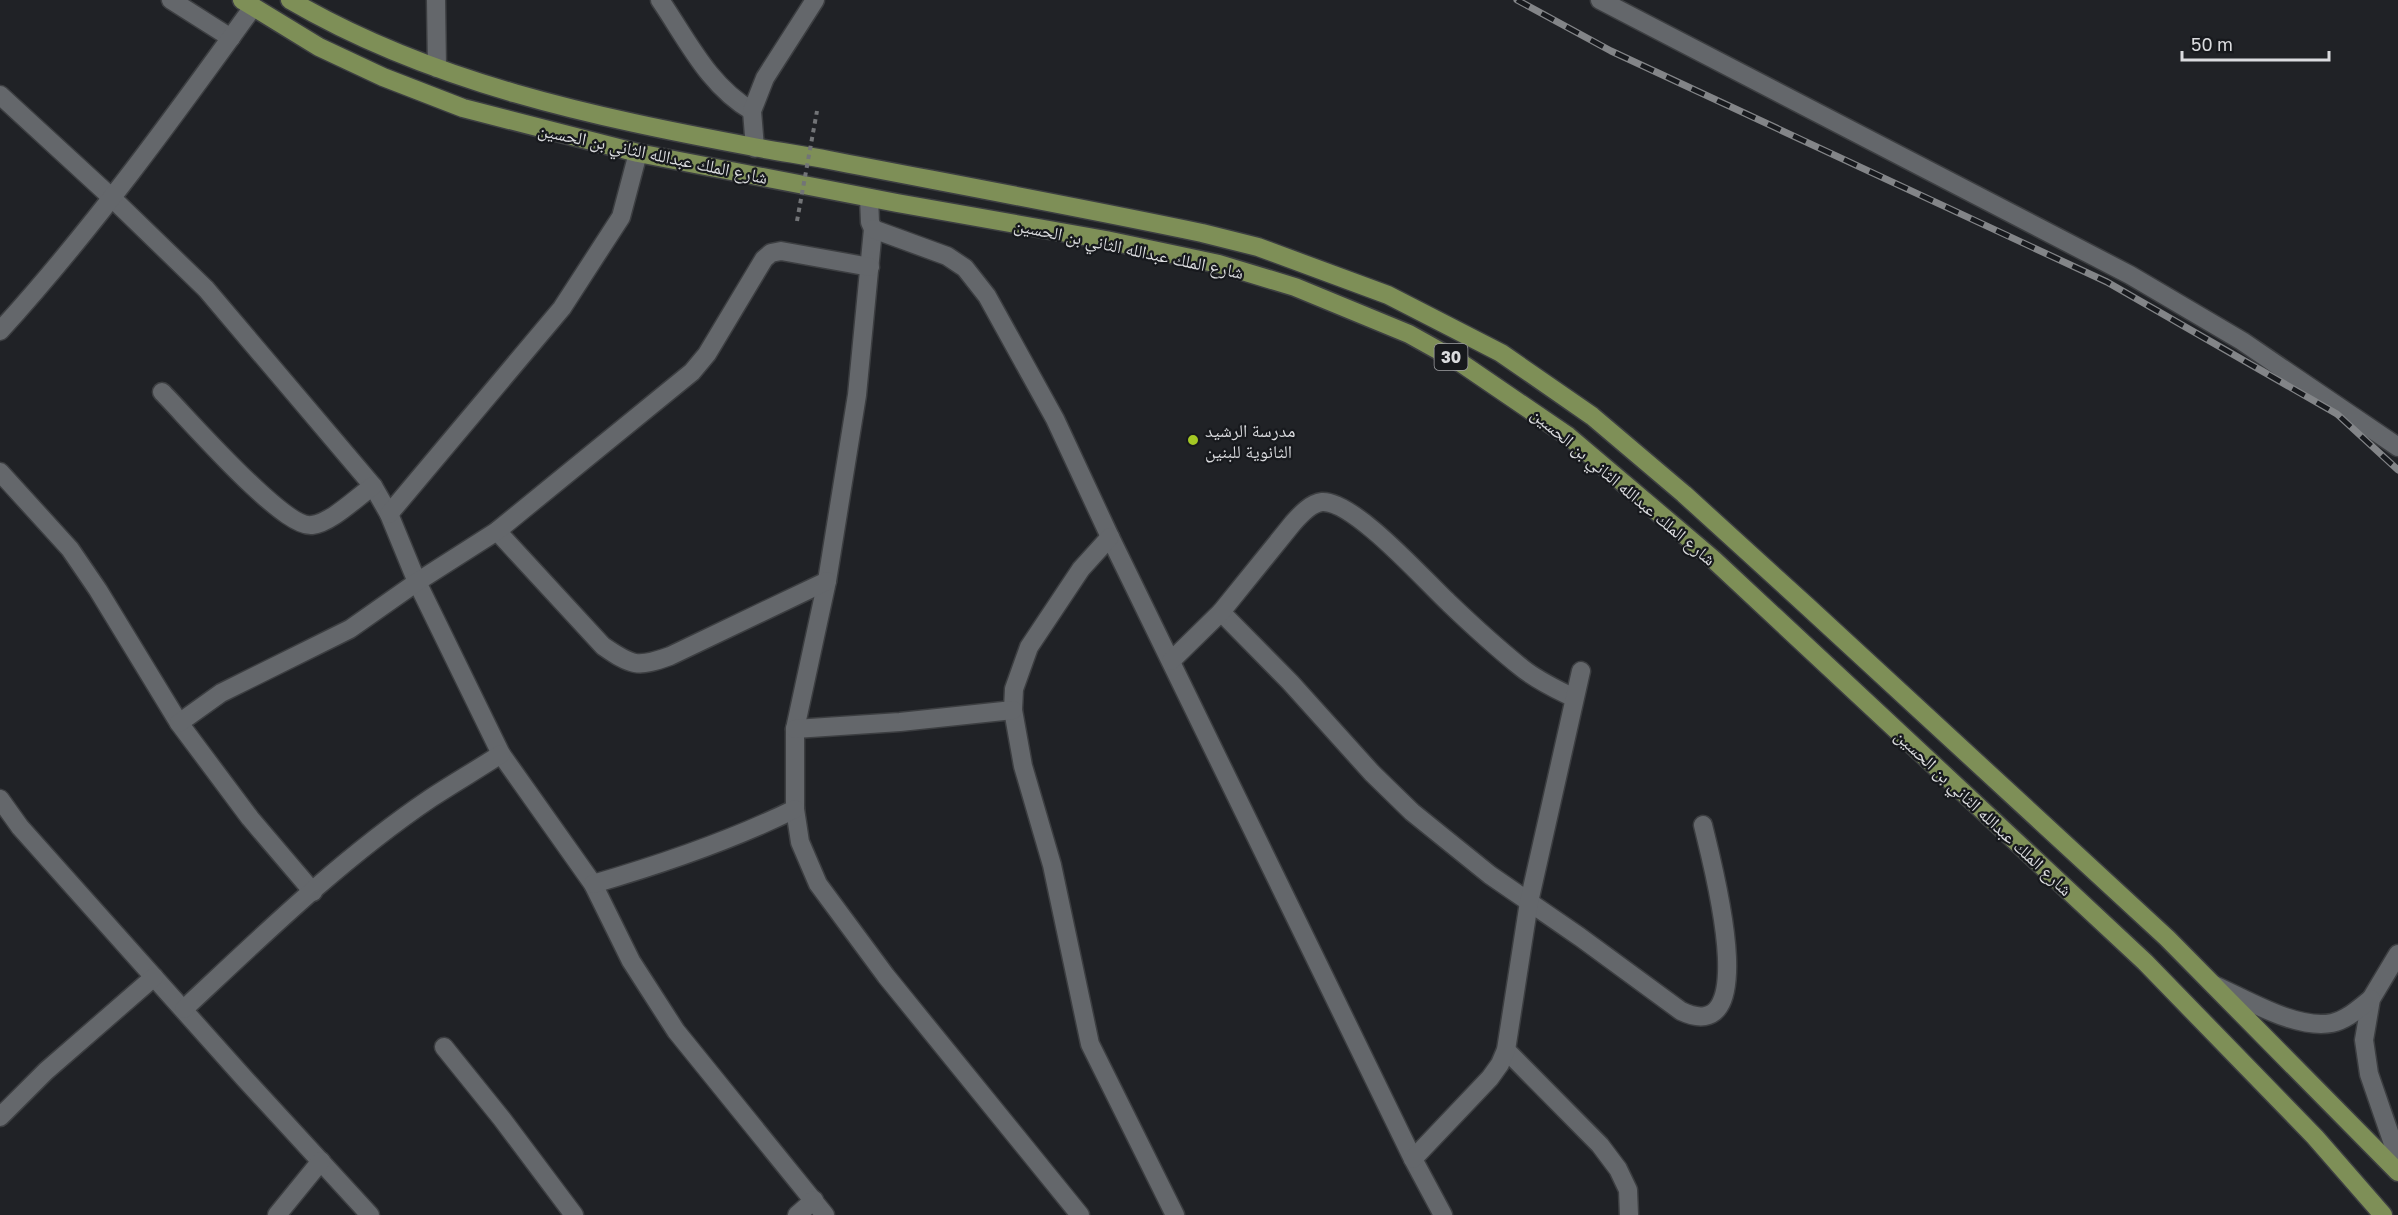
<svg xmlns="http://www.w3.org/2000/svg" width="2398" height="1215" viewBox="0 0 2398 1215" font-family="'Golos Text','Noto Naskh Arabic',sans-serif">
<rect width="100%" height="100%" fill="#202226"/>
<g fill="none" stroke-linecap="round" stroke-linejoin="round">
<defs>
<g id="minor">
<polyline points="171,0 231,38"/>
<polyline points="436,0 437,68"/>
<path d="M660 0C688 41 708 85 752 111"/>
<polyline points="1600,0 2130,275 2242,341 2398,447"/>
<polyline points="0,95 111,197 206,289 373,486 389,514 417,582 501,754 593,884 631,961 676,1031 825,1215"/>
<polyline points="755,148 752,111 765,78 815,0"/>
<polyline points="869,198 870,222 873,229 857,395 827,581 795,729 795,809 800,842 818,884 886,976 1080,1215"/>
<polyline points="873,229 947,256 965,268 987,296 1055,419 1110,537 1413,1159 1443,1215"/>
<path d="M0 331C92 230 173 118 253 7"/>
<path d="M162 392C186 416 283 529 312 525 331 523 357 497 373 486"/>
<polyline points="0,472 70,549 98,590 179,723 250,818 313,892"/>
<polyline points="389,514 562,308 621,217 638,153"/>
<path d="M497 531 603 646C632 666 637 668 670 656L827 581"/>
<polyline points="1110,537 1081,569 1029,647 1014,689 1013,710 1023,766 1052,865 1090,1044 1175,1215"/>
<path d="M1221 612 1290 682 1372 773 1412 812 1490 875 1580 937 1681 1011C1765 1051 1710 856 1703 825"/>
<path d="M1171 661 1221 612 1293 523C1300 515 1311 503 1322 502 1354 500 1426 582 1450 604 1473 626 1497 648 1522 668 1538 681 1556 689 1574 698"/>
<polyline points="179,723 221,693 350,629 417,582 497,531 692,372 707,354 764,259 771,253 781,251 870,267"/>
<polyline points="795,729 900,722 1013,710"/>
<polyline points="0,799 20,827 245,1079 370,1215"/>
<path d="M593 884C662 864 730 841 795 809"/>
<polyline points="2398,954 2371,999 2364,1040 2369,1074 2398,1158"/>
<path d="M2214 985C2246 999 2296 1030 2332 1023 2347 1020 2359 1008 2371 999"/>
<path d="M184 1009C262 936 342 858 431 798 454 783 478 769 501 754"/>
<polyline points="444,1047 502,1119 574,1215"/>
<polyline points="1506,1050 1600,1145 1618,1169 1628,1190 1629,1215"/>
<polyline points="0,1117 46,1071 154,977"/>
<polyline points="1413,1159 1490,1078 1500,1064 1506,1050 1529,902 1581,671"/>
<polyline points="277,1215 321,1161"/>
<polyline points="797,1215 814,1200"/>
</g>
<g id="major">
<polyline points="242,0 319,47 383,77 463,108 638,153 897,203 1106,240 1219,264 1295,287 1409,334 1461,363 1568,436 1713,559 2145,962 2315,1137 2383,1215"/>
<path d="M290 0C432 83 594 117 754 147 779 152 804 155 829 160 953 184 1078 207 1202 233L1258 247 1388 295 1501 353 1592 416 1684 494 1807 606 2167 938 2398 1172"/>
</g>
</defs>
<use href="#minor" stroke="#3c3e41" stroke-width="21"/>
<use href="#major" stroke="#3c3e41" stroke-width="21"/>
<use href="#minor" stroke="#64676b" stroke-width="18"/>
<use href="#major" stroke="#7e8f57" stroke-width="18"/>
<defs>
<polyline id="rail" points="1517,0 1611,51 2107,282 2337,414 2398,470"/>
</defs>
<use href="#rail" stroke="#838588" stroke-width="7"/>
<use href="#rail" stroke="#17191d" stroke-width="4.5" stroke-dasharray="14" stroke-linecap="butt"/>
<polyline stroke="#727477" stroke-width="4" stroke-dasharray="4.5 4.5" stroke-linecap="butt" points="797,221 817,111"/>
</g>
<circle fill="#a4c824" stroke="#17191d" stroke-width="2" cx="1193" cy="440" r="6"/>
<g text-anchor="middle" dominant-baseline="central" stroke-width="4.5" stroke-linejoin="round" paint-order="stroke">
<rect fill="#17191d" stroke="#a0a1a4" stroke-width="1.5" x="1434.5" y="344" width="33" height="26" rx="4.5"/>
<g font-size="16" font-weight="bold" fill="#dadbde">
<text x="1451" y="357">30</text>
</g>
<g font-size="18" fill="#dadbde" stroke="#17191d">
<text transform="translate(653 153) rotate(12)">شارع الملك عبدالله الثاني بن الحسين</text>
<text transform="translate(1129 248) rotate(12)">شارع الملك عبدالله الثاني بن الحسين</text>
<text transform="translate(1624 486) rotate(40)">شارع الملك عبدالله الثاني بن الحسين</text>
<text transform="translate(1984 812) rotate(43)">شارع الملك عبدالله الثاني بن الحسين</text>
</g>
<g font-size="18" fill="#dadbde" stroke="#17191d" text-anchor="start">
<text x="1205" y="430">مدرسة الرشيد<tspan x="1205" dy="21">الثانوية للبنين</tspan></text>
</g>
</g>
<path d="M2182 51v9h147v-9" fill="none" stroke="#dadbde" stroke-width="3"/>
<text x="2191" y="51" font-size="18" fill="#dadbde" stroke="#17191d" stroke-width="4.5" paint-order="stroke">50 m</text>
</svg>
